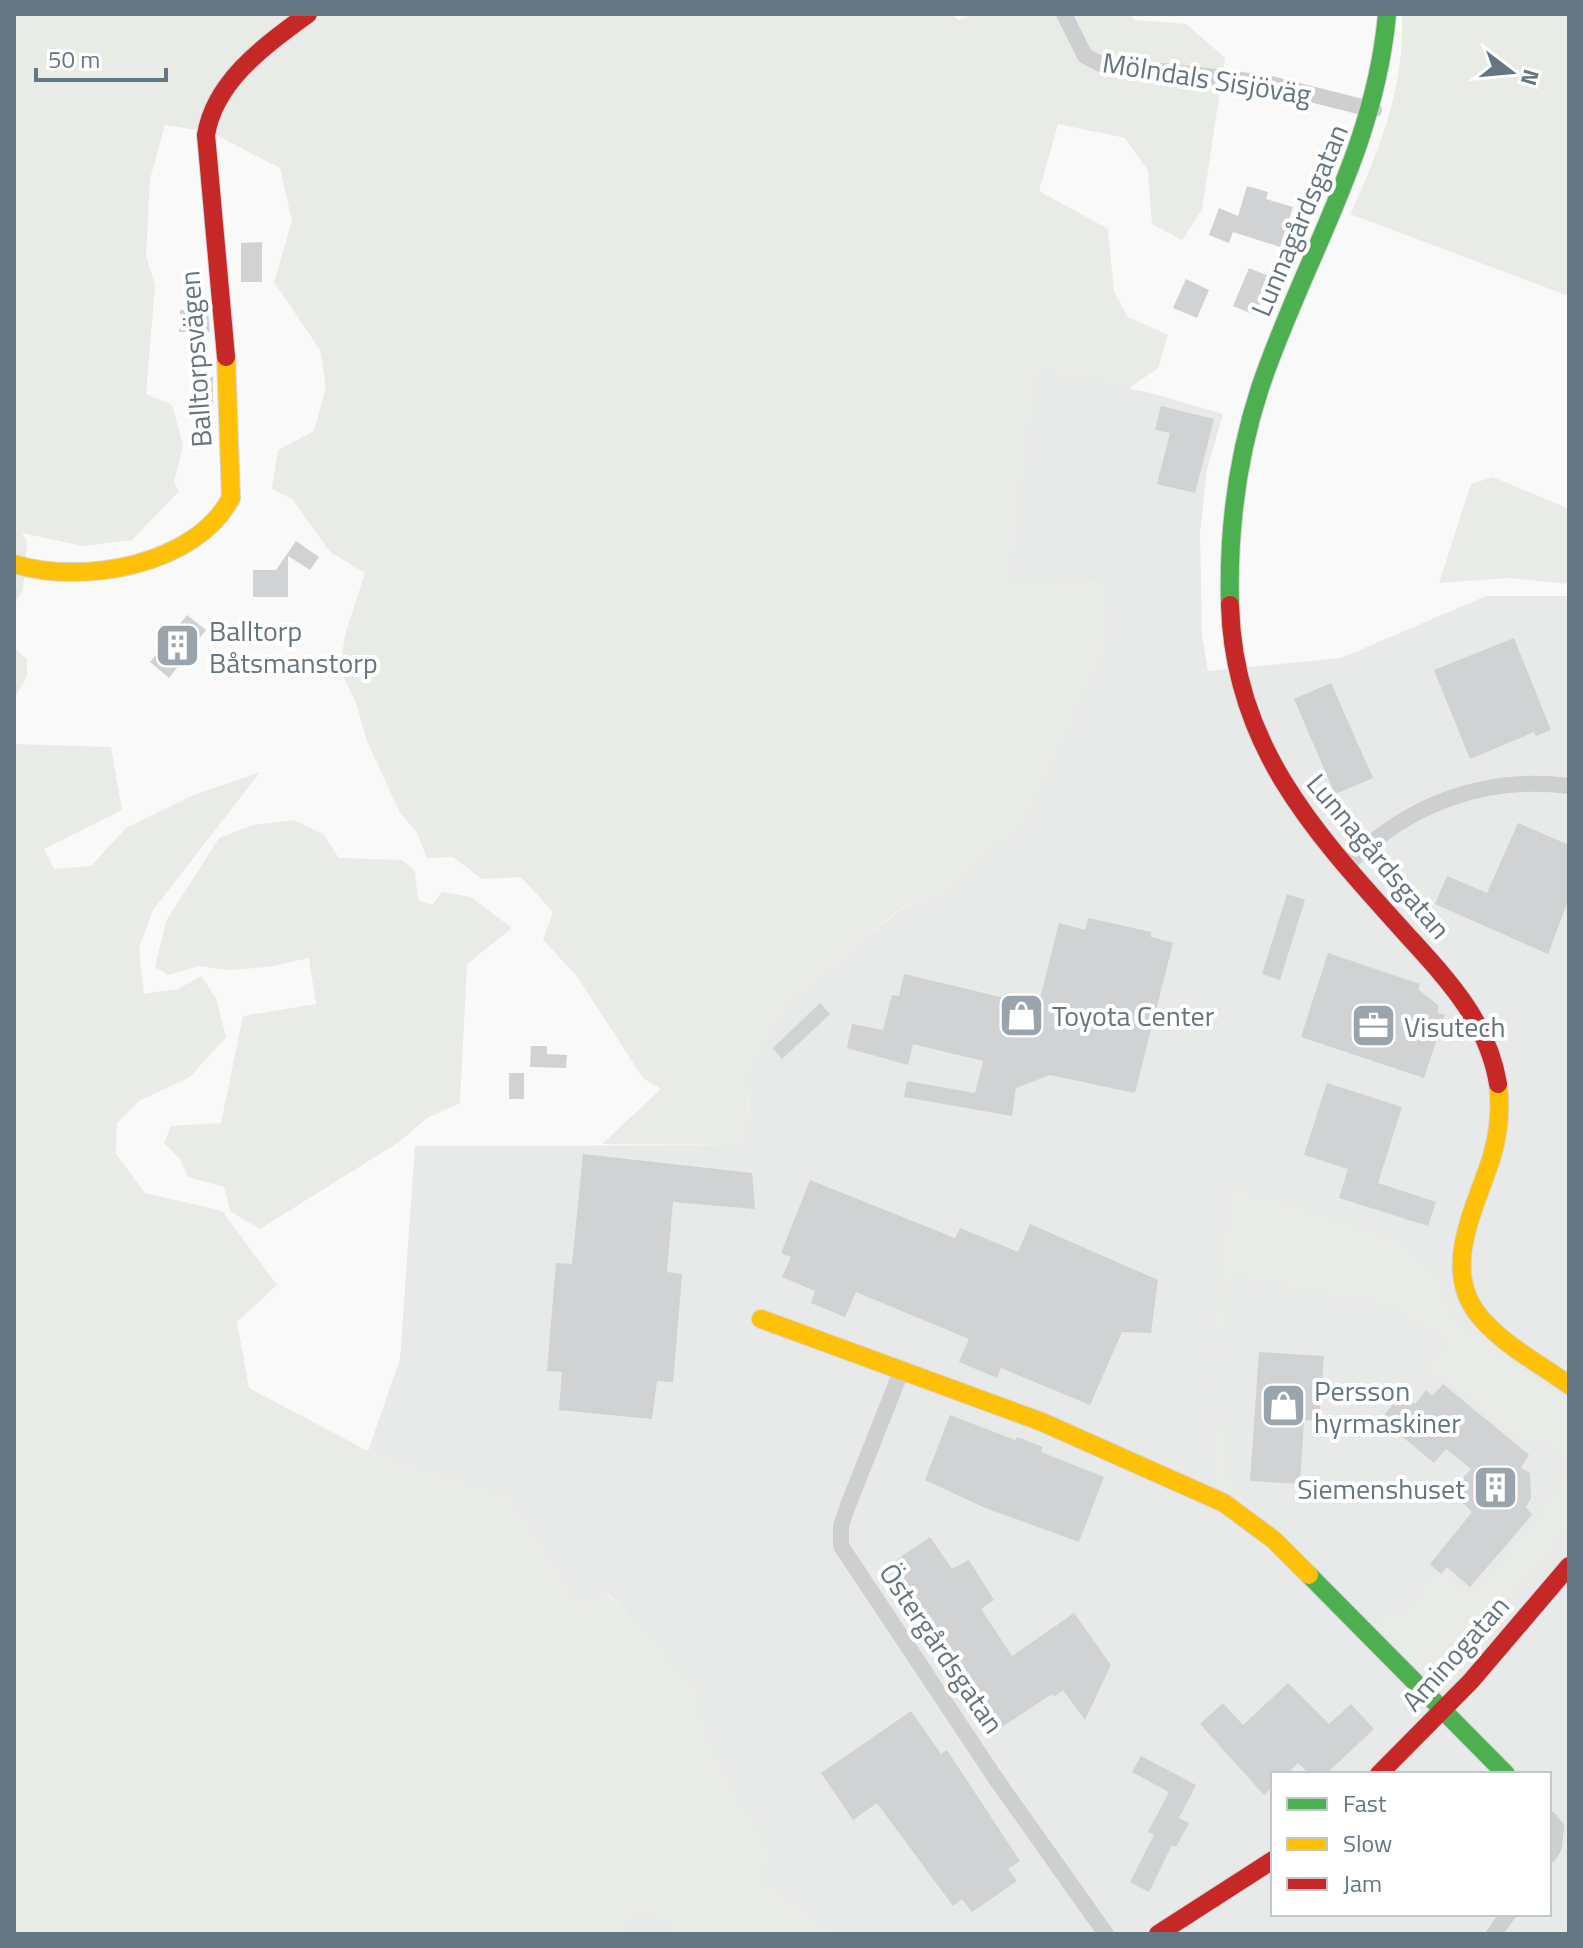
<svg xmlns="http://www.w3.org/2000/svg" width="1583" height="1948" viewBox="0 0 1583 1948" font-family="'Titillium Web',sans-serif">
<rect width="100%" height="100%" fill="#f9f9f9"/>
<g fill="#e8e9e9" fill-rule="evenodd">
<path d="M1037 370 1151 393 1223 414 1207 470 1200 533 1202 636 1208 671 1341 658 1486 596H1569V1934H833L760 1880 773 1856 705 1737 697 1686 607 1593 576 1601 509 1497 368 1451 400 1359 415 1146 748 1145 749 1071 786 1004 901 909 947 894 1079 706 1099 669 1110 582 1011 584 1016 520ZM1273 1774H1549V1914H1273Z"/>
<polygon points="630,1912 674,1923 668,1934 623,1934"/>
</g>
<g fill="#e8ebe6">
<polygon points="14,14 950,14 959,20 972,14 1129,14 1135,20 1186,24 1225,58 1202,210 1182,240 1152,224 1148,171 1125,138 1058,124 1039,191 1108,229 1114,292 1128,317 1168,335 1158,368 1128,389 1037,370 1016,520 1011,584 1110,582 1099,669 1025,823 947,894 900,909 786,1004 749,1071 748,1145 602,1144 661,1089 643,1078 576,975 543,940 553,912 521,877 482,879 453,857 427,858 416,831 400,813 367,741 356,703 340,669 345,635 365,573 330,552 292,499 272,489 278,450 314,431 326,387 320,350 274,282 292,221 280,168 210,132 165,125 150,179 146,256 155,285 146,394 172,405 183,445 174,482 179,491 132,540 83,546 22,533 27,541 23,590 14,605"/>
<path d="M1402 14H1569V296L1350 214C1380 150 1405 86 1402 14Z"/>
<polygon points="1493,477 1569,509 1569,584 1510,578 1439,583 1471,484"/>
<polygon points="14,648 27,659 27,676 14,699"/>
<polygon points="14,744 111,747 122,810 44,849 54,869 91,866 126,828 194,795 260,772 153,910 139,948 144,994 178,989 201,976 216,998 226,1037 190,1077 139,1101 117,1123 116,1154 145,1193 222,1211 277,1285 237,1322 249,1388 368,1451 509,1497 576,1601 606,1593 698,1686 705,1737 774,1856 760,1880 833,1934 668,1934 673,1923 630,1912 623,1934 14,1934"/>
<polygon points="294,820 323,834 339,858 402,860 415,871 418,900 432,905 442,892 471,897 512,928 467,964 460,1103 427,1118 399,1142 260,1229 231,1212 224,1187 188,1177 180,1159 164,1143 171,1126 221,1123 243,1016 316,1004 309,958 268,967 228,970 199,966 168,975 155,967 166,921 219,838 253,825"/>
<path d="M1237 1189 1295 1204 1395 1237 1438 1277 1448 1305 1462 1323 1569 1400V1531L1494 1615 1495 1631 1464 1669 1452 1662 1422 1673 1374 1625 1386 1608 1401 1616 1434 1573 1443 1577 1446 1574 1469 1593C1491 1568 1558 1502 1561 1472 1562 1463 1559 1456 1555 1448L1539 1442 1528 1449 1444 1381 1423 1372 1444 1341 1388 1307 1234 1277C1217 1332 1218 1419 1231 1475 1233 1486 1242 1498 1249 1507 1235 1501 1223 1497 1214 1483 1198 1458 1223 1244 1227 1202L1230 1192Z"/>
</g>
<g fill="#d0d2d3">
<polygon points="1247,186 1268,192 1266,199 1293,207 1280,247 1233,232 1229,243 1209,235 1219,208 1238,216"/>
<polygon points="262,242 262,282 241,282 241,243"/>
<polygon points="1249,268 1271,277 1255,315 1233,306"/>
<polygon points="1186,279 1209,290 1197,318 1173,308"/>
<polygon points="180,310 208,311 210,332 179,332"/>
<polygon points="197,375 213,377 213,412 192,409"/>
<polygon points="1161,406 1214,419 1195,493 1157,484 1170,433 1155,430"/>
<polygon points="296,541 319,557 310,570 288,556 288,597 253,597 253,570 276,570"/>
<polygon points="187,615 206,630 169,678 150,662"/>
<polygon points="1514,638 1551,730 1536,736 1534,732 1470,759 1434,670"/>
<polygon points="1331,683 1373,778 1335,794 1294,699"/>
<polygon points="1518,823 1569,845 1569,898 1548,954 1435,904 1447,876 1487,893"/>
<polygon points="1287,894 1305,900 1280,980 1262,974"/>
<polygon points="1088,918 1151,932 1151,937 1173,943 1135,1093 1050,1075 1016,1088 1012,1116 904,1097 907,1081 975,1093 983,1061 913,1044 908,1065 847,1048 852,1024 883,1030 892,995 899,996 904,974 1038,1006 1059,923 1085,930"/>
<polygon points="1328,953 1420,984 1418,989 1439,1006 1437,1013 1445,1015 1424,1078 1301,1037"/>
<polygon points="820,1003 830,1014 782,1059 773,1048"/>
<polygon points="531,1046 547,1046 547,1054 567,1055 566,1068 530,1067"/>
<rect x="509" y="1073" width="15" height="26"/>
<polygon points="1327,1083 1402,1107 1378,1183 1436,1202 1428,1226 1339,1198 1348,1169 1304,1155"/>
<polygon points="583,1154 752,1173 755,1209 673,1202 667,1272 682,1274 673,1382 657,1381 652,1419 559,1410 562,1372 547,1371 556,1263 572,1264"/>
<polygon points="810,1180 955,1238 960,1228 1018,1252 1030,1224 1158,1280 1151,1333 1122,1332 1090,1405 1001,1368 997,1378 959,1362 969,1339 856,1292 845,1317 811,1303 815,1291 782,1277 791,1257 781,1253"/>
<polygon points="1259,1352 1324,1356 1319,1421 1304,1420 1300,1484 1250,1481"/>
<polygon points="1443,1384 1529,1455 1521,1468 1530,1473 1531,1498 1526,1507 1532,1515 1470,1587 1447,1567 1441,1574 1430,1564 1472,1512 1462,1502 1462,1479 1471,1469 1446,1449 1434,1463 1381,1419 1401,1394 1415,1404 1426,1390 1432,1396"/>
<polygon points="950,1415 1015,1440 1017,1437 1043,1447 1041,1452 1104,1477 1079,1542 983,1507 925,1480"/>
<polygon points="930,1537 952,1569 969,1560 994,1600 981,1609 1012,1656 1074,1613 1111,1665 1085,1720 1063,1690 1054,1697 1052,1694 993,1733 963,1690 974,1682 889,1565"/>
<polygon points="1288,1683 1329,1724 1351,1704 1374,1729 1326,1774 1309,1774 1298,1763 1287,1774 1273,1774 1273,1787 1264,1795 1200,1724 1223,1703 1243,1725"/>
<polygon points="911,1711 941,1754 947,1750 1020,1861 1008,1869 1017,1881 972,1912 962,1899 953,1906 877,1803 853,1820 821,1773"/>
<polygon points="1141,1756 1196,1785 1179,1818 1189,1823 1176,1847 1172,1845 1149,1892 1130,1882 1154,1835 1148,1832 1169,1792 1132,1772"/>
</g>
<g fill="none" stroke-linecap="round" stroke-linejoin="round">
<defs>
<g id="fast">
<path d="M1230 605C1228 531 1237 458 1260 388 1303 260 1375 152 1387 14"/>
<polyline points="1309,1575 1506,1774"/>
</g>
<g id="slow">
<path d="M14 564C82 585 195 566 231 498L226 357"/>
<path d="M1498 1084C1501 1108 1499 1132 1492 1156 1476 1208 1439 1270 1481 1318 1505 1346 1540 1364 1569 1385"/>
<polyline points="761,1319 1042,1422 1224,1503 1274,1540 1309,1575"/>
</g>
<g id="jam">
<path d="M226 357 206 135C215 80 266 45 308 14"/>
<path d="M1230 605C1234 748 1317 835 1407 935 1448 980 1488 1022 1498 1084"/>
<polyline points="1379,1774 1471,1681 1569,1566"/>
<polyline points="1158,1934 1273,1860"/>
</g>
</defs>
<use href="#fast" stroke="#d5d6d7" stroke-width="20"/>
<use href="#slow" stroke="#d5d6d7" stroke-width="20"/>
<use href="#jam" stroke="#d5d6d7" stroke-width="20"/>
<g stroke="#cecfd0" stroke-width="16">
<polyline points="1064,14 1085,56 1101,64 1267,83 1374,110"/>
<path d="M1346 866C1406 805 1483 775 1569 786"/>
<polyline points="902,1369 847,1508 841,1526 841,1546 996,1779 1106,1934"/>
<polyline points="1549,1819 1556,1827 1554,1847 1549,1855"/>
<polyline points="1494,1934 1508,1914"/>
</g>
<use href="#fast" stroke="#4caf50" stroke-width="18"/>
<use href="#slow" stroke="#ffc107" stroke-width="18"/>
<use href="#jam" stroke="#c62828" stroke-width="18"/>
</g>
<defs>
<symbol id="building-square" viewBox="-11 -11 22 22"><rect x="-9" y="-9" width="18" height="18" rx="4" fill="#99a4ac" stroke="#fff"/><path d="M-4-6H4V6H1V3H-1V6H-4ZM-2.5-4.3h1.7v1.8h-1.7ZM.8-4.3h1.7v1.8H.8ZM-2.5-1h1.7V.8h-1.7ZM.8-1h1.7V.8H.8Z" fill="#fff"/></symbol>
<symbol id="shop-square" viewBox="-11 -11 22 22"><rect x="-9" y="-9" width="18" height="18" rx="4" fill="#99a4ac" stroke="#fff"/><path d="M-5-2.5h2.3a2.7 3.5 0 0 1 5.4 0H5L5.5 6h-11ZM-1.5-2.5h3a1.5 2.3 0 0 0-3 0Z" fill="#fff"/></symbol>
<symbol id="office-square" viewBox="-11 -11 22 22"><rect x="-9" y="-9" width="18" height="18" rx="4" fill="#99a4ac" stroke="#fff"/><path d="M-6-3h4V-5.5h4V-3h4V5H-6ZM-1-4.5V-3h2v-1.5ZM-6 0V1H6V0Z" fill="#fff"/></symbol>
</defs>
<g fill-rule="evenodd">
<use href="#building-square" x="152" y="620" width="51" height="51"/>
<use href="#shop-square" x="996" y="990" width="51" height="51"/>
<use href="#office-square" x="1348" y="1000" width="51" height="51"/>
<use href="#shop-square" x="1258" y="1380" width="51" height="51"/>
<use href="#building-square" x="1470" y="1462" width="51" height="51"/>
</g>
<g text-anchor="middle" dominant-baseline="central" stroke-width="8" stroke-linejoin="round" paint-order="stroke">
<g font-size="28" fill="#657683" stroke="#fff">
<text transform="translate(1207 78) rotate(9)">Mölndals Sisjöväg</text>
<text transform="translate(1299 220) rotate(-67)">Lunnagårdsgatan</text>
<text transform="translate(195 359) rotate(-94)">Balltorpsvägen</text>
<text transform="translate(1379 856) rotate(50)">Lunnagårdsgatan</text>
<text transform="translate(942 1648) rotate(56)">Östergårdsgatan</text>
<text transform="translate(1455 1653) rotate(-48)">Aminogatan</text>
</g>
<g font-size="28" fill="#657683" stroke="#fff" text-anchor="start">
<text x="209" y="630">Balltorp<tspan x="209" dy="32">Båtsmanstorp</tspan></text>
<text x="1052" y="1015">Toyota Center</text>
<text x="1404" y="1026">Visutech</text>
<text x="1314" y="1390">Persson<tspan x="1314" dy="32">hyrmaskiner</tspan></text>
<text x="1465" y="1488" text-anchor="end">Siemenshuset</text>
</g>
</g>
<rect width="1583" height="1948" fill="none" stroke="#657683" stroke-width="32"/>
<rect x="1271" y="1772" width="280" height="144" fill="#ffffff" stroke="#c1c8cd" stroke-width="2"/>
<rect x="1287" y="1798" width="40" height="12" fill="#4caf50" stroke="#c1c8cd" stroke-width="2"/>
<text x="1343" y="1812" font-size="24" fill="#657683">Fast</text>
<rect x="1287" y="1838" width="40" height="12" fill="#ffc107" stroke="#c1c8cd" stroke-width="2"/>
<text x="1343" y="1852" font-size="24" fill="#657683">Slow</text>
<rect x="1287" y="1878" width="40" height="12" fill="#c62828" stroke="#c1c8cd" stroke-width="2"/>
<text x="1343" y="1892" font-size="24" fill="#657683">Jam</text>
<g transform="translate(1511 72) rotate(106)" stroke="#ffffff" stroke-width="6" paint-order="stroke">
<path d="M0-6L14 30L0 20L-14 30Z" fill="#657683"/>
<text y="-12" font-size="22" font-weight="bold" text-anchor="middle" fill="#657683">N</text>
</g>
<path d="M36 68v12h130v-12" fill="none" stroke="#657683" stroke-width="4"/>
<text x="48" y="68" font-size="24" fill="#657683" stroke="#ffffff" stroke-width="6" paint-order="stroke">50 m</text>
</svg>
